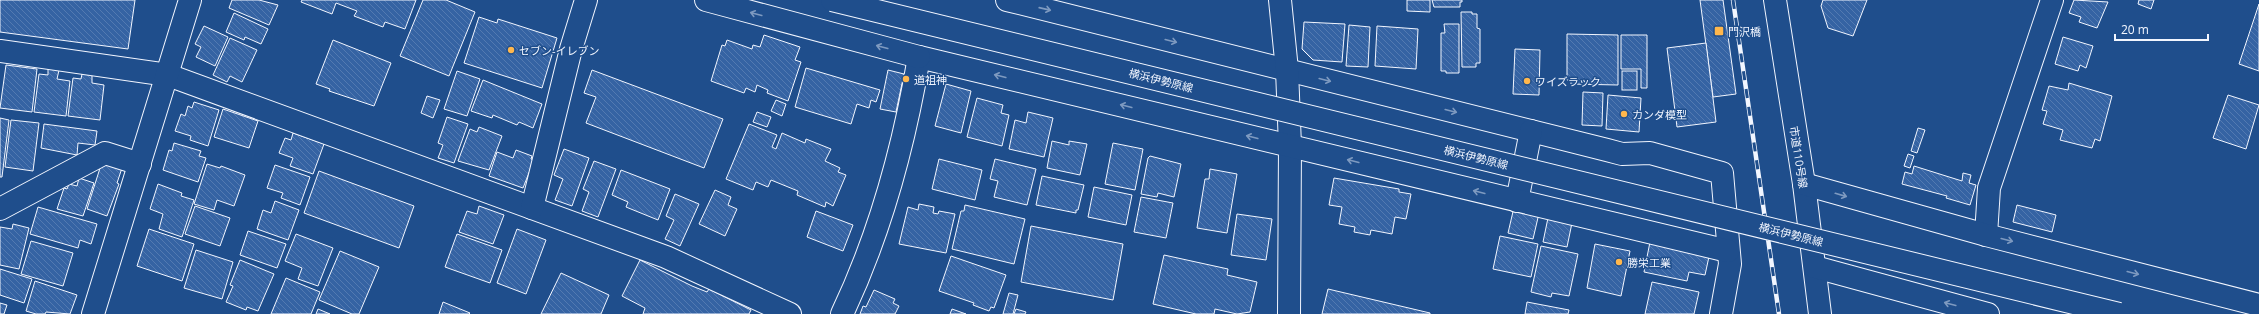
<svg xmlns="http://www.w3.org/2000/svg" width="2259" height="314" viewBox="0 0 2259 314" font-family="'Open Sans','Noto Sans JP',sans-serif">
<defs>
<pattern id="building-back-hatch" width="6" height="6" patternUnits="userSpaceOnUse"><rect width="6" height="6" fill="#3563a3"/><path d="M-1 5l2 2M0 0l6 6M5-1l2 2" fill="none" stroke="#537ab1"/></pattern>
</defs>
<rect width="100%" height="100%" fill="#1f4e8c"/>
<g fill="url(#building-back-hatch)" stroke="#f2f6ff">
<polygon points="0,0 135,0 128,49 0,32"/>
<polygon points="232,0 259,0 278,5 269,25 229,8"/>
<polygon points="302,0 416,0 405,29 385,22 383,27 354,16 357,11 336,3 332,14 301,2"/>
<polygon points="423,0 446,0 475,12 449,76 400,56"/>
<polygon points="1407,0 1430,0 1430,12 1407,11"/>
<polygon points="1432,0 1462,0 1462,2 1460,2 1460,7 1434,7"/>
<polygon points="1700,0 1723,0 1736,94 1713,97"/>
<polygon points="1823,0 1867,0 1853,36 1828,28 1821,6"/>
<polygon points="2074,0 2108,2 2097,28 2079,22 2081,17 2069,13"/>
<polygon points="2139,0 2154,0 2151,9 2138,4"/>
<polygon points="2259,4 2259,71 2239,64"/>
<polygon points="1461,12 1472,12 1472,14 1477,14 1477,28 1480,29 1480,63 1476,63 1476,67 1462,67"/>
<polygon points="234,13 268,29 261,44 245,37 244,40 226,32"/>
<polygon points="479,17 497,23 498,19 557,38 542,88 464,63"/>
<polygon points="1304,22 1345,24 1342,62 1313,60 1302,49"/>
<polygon points="1444,24 1459,24 1459,73 1446,73 1446,71 1441,71 1441,33 1445,33"/>
<polygon points="1349,25 1370,27 1368,67 1346,66"/>
<polygon points="204,26 228,37 215,66 196,57 201,47 195,44"/>
<polygon points="1377,26 1418,29 1416,69 1375,66"/>
<polygon points="1567,34 1618,35 1618,85 1571,84 1571,80 1567,80"/>
<polygon points="764,35 800,47 795,60 801,62 788,101 767,93 768,90 757,85 755,92 746,88 744,93 711,81 722,45 725,46 727,40 752,49 753,45 760,47"/>
<polygon points="1621,35 1647,35 1647,88 1641,88 1641,69 1621,69"/>
<polygon points="2063,37 2093,46 2086,68 2080,65 2078,71 2055,64"/>
<polygon points="230,38 257,50 242,82 230,76 227,82 213,75"/>
<polygon points="333,40 391,63 374,106 329,91 330,89 316,84"/>
<polygon points="1706,43 1716,122 1677,127 1667,48"/>
<polygon points="1515,49 1540,50 1539,95 1513,94"/>
<polygon points="6,65 37,69 32,112 0,108"/>
<polygon points="806,68 880,90 876,102 871,100 869,108 857,104 851,124 795,107"/>
<polygon points="48,69 59,70 57,79 70,81 66,116 34,112 39,74 48,75"/>
<polygon points="592,70 723,119 704,168 586,123 596,97 584,93"/>
<polygon points="888,70 904,74 896,112 880,109"/>
<polygon points="457,71 480,79 467,116 444,109"/>
<rect x="1622" y="71" width="15" height="19"/>
<polygon points="82,74 92,75 92,83 104,85 100,120 68,116 73,78 81,79"/>
<polygon points="483,80 542,104 533,128 519,122 517,125 493,115 492,118 471,111"/>
<polygon points="2069,83 2112,96 2100,141 2095,139 2092,148 2060,140 2063,130 2043,124 2047,111 2042,110 2049,86 2068,90"/>
<polygon points="946,84 971,91 961,133 935,126"/>
<polygon points="1583,92 1603,93 1602,126 1582,125"/>
<polygon points="1608,95 1641,98 1639,132 1606,129"/>
<polygon points="2228,95 2259,105 2246,149 2213,138"/>
<polygon points="427,96 440,100 433,118 421,113"/>
<polygon points="977,98 1003,105 1001,113 1009,115 1002,146 967,137"/>
<polygon points="776,100 786,104 782,116 771,111"/>
<polygon points="194,102 219,110 208,146 190,140 191,136 175,131 181,114 185,116 188,106 192,108"/>
<polygon points="223,109 258,121 249,148 214,137"/>
<polygon points="757,112 771,117 767,127 753,122"/>
<polygon points="1028,112 1053,118 1044,157 1009,149 1015,120 1026,123"/>
<polygon points="447,117 468,124 454,163 438,158 443,145 438,143"/>
<polygon points="0,118 9,120 2,177 0,177"/>
<polygon points="11,120 39,123 33,171 5,167"/>
<polygon points="44,124 97,131 95,145 78,143 77,155 41,148"/>
<polygon points="749,124 777,135 772,147 776,149 782,133 805,143 806,139 831,149 825,161 840,168 838,172 846,175 833,206 826,202 825,207 797,195 798,191 771,180 768,187 756,182 753,190 726,179"/>
<polygon points="479,127 502,136 489,170 458,161 470,129 477,132"/>
<polygon points="1918,128 1925,130 1917,153 1911,151"/>
<polygon points="293,133 324,144 313,174 290,166 293,158 279,153 285,138 291,140"/>
<polygon points="1052,141 1069,145 1069,141 1087,144 1080,175 1047,168"/>
<polygon points="174,143 201,151 199,156 206,158 198,182 163,170 169,150 172,151"/>
<polygon points="1113,143 1143,149 1135,190 1105,184"/>
<polygon points="564,149 589,158 572,206 555,200 563,179 554,175"/>
<polygon points="516,150 532,156 531,159 534,160 523,188 489,176 497,152 513,158"/>
<polygon points="1908,154 1914,156 1910,168 1904,166"/>
<polygon points="1150,156 1181,164 1174,197 1158,193 1157,197 1141,194 1148,158"/>
<polygon points="939,159 982,170 975,200 932,189"/>
<polygon points="995,159 1036,169 1027,205 994,197 998,181 990,179"/>
<polygon points="594,161 616,169 598,217 582,211 589,192 583,189"/>
<polygon points="105,163 122,168 117,183 119,184 107,216 87,209 101,165 104,166"/>
<polygon points="207,164 220,168 221,166 245,175 234,206 217,200 214,210 194,204"/>
<polygon points="275,165 310,177 300,205 281,198 283,193 267,188"/>
<polygon points="1914,166 1962,181 1963,173 1971,175 1969,183 1976,185 1970,205 1946,198 1947,196 1902,184 1905,172 1912,174"/>
<polygon points="1210,169 1237,174 1227,233 1197,228 1205,179 1209,179"/>
<polygon points="621,170 670,189 658,220 626,207 628,202 612,195"/>
<polygon points="319,171 414,206 399,248 304,213"/>
<polygon points="1042,176 1084,185 1078,210 1076,210 1076,213 1036,205"/>
<polygon points="79,178 94,183 83,216 57,209 64,188 67,189 69,184 77,186"/>
<polygon points="1334,178 1399,189 1399,192 1411,194 1406,219 1395,217 1392,234 1371,230 1370,235 1354,232 1355,227 1339,224 1342,207 1329,205"/>
<polygon points="158,184 182,193 181,196 194,200 182,237 159,229 163,214 150,209"/>
<polygon points="1094,187 1132,195 1126,225 1088,217"/>
<polygon points="715,190 731,197 728,205 737,209 725,236 699,224"/>
<polygon points="675,194 699,204 680,246 665,239 674,220 666,216"/>
<polygon points="1141,197 1173,203 1166,238 1134,232"/>
<polygon points="275,201 299,210 288,240 257,229 263,210 271,213"/>
<polygon points="1515,203 1540,209 1533,239 1508,233"/>
<polygon points="919,204 934,207 933,213 938,214 939,211 955,214 946,253 899,244 908,207 918,210"/>
<polygon points="965,205 1025,219 1014,264 952,249 961,211 964,211"/>
<polygon points="2017,205 2056,215 2052,232 2013,222"/>
<polygon points="195,206 230,218 220,246 185,234"/>
<polygon points="479,206 504,215 493,244 459,232 467,211 477,214"/>
<polygon points="38,207 97,224 91,244 80,240 78,248 30,234"/>
<polygon points="816,211 853,225 843,251 807,237"/>
<polygon points="1549,213 1573,218 1567,247 1543,242"/>
<polygon points="1237,214 1272,219 1266,260 1231,255"/>
<polygon points="13,224 29,228 19,269 0,265 0,227 12,229"/>
<polygon points="1031,226 1123,244 1113,300 1021,282"/>
<polygon points="149,229 194,244 182,281 137,266"/>
<polygon points="517,229 546,240 526,294 497,283"/>
<polygon points="248,231 286,244 277,268 240,255"/>
<polygon points="296,234 333,248 318,286 298,279 302,268 285,261"/>
<polygon points="457,234 502,250 490,283 445,267"/>
<polygon points="1500,236 1538,244 1531,277 1493,269"/>
<polygon points="1651,237 1710,252 1705,275 1689,272 1687,281 1644,272"/>
<polygon points="31,241 73,253 63,286 21,274"/>
<polygon points="1595,244 1630,251 1621,296 1587,288"/>
<polygon points="1541,246 1578,254 1569,296 1552,293 1551,297 1531,292"/>
<polygon points="196,250 233,262 222,299 184,288"/>
<polygon points="340,251 379,267 359,314 352,314 319,300"/>
<polygon points="1164,255 1228,269 1227,275 1257,282 1250,312 1237,314 1215,309 1214,314 1196,314 1153,304"/>
<polygon points="951,256 1006,275 994,308 991,307 989,311 973,305 974,303 939,291"/>
<polygon points="240,260 274,274 258,311 247,307 246,310 226,302 233,286 230,285"/>
<polygon points="640,260 692,286 707,292 709,289 751,310 749,314 643,314 645,308 622,296"/>
<polygon points="0,269 32,279 24,303 0,295"/>
<polygon points="561,273 609,295 601,314 541,314"/>
<polygon points="286,278 320,292 311,314 271,314"/>
<polygon points="35,281 77,295 70,314 46,312 45,314 36,314 26,311"/>
<polygon points="1652,282 1699,292 1694,314 1645,314"/>
<polygon points="1328,289 1430,313 1430,314 1322,314"/>
<polygon points="874,290 895,299 893,303 899,306 895,314 860,314 863,306 866,307"/>
<polygon points="1009,293 1018,295 1013,314 1003,314"/>
<polygon points="443,302 470,313 469,314 439,314"/>
<polygon points="1527,302 1569,310 1568,314 1525,314"/>
<polygon points="0,303 7,305 4,314 0,314"/>
<polygon points="318,309 330,314 316,314"/>
<polygon points="952,309 966,314 950,314"/>
<polygon points="1016,309 1026,312 1025,314 1014,314"/>
</g>
<g fill="none" stroke-linecap="round" stroke-linejoin="round">
<defs>
<g id="minor">
<polyline points="1007,0 1607,150 1622,154 1650,153 1722,173 1730,264 1721,314"/>
<polyline points="1280,0 1287,70 1290,146 1289,314"/>
<polyline points="1775,0 1804,184 1820,314"/>
<polyline points="0,51 168,75 666,257 790,314"/>
<polyline points="1517,201 1531,131"/>
<polyline points="532,208 571,49 586,0"/>
<polyline points="0,209 105,153 140,164"/>
<polyline points="1986,235 1989,188 2052,0"/>
<polyline points="93,314 190,0"/>
<path d="M842 314C881 232 904 146 919 57L1728 251"/>
</g>
<g id="major">
<polyline points="706,0 919,57"/>
<polyline points="1804,184 1986,235 2259,305"/>
<polyline points="1815,267 1988,314"/>
</g>
</defs>
<use href="#minor" stroke="#f2f6ff" stroke-width="24"/>
<use href="#major" stroke="#f2f6ff" stroke-width="24"/>
<use href="#minor" stroke="#1f4e8c" stroke-width="22"/>
<use href="#major" stroke="#1f4e8c" stroke-width="22"/>
<defs>
<polyline id="rail" points="1733,0 1779,314"/>
</defs>
<use href="#rail" stroke="#f2f6ff" stroke-width="4.5"/>
<use href="#rail" stroke="#1f4e8c" stroke-width="3" stroke-dasharray="9" stroke-linecap="butt"/>
<defs>
<polyline id="major-bridge" points="832,0 2119,314"/>
</defs>
<use href="#major-bridge" stroke="#f2f6ff" stroke-width="24" stroke-linecap="butt"/>
<use href="#major-bridge" stroke="#1f4e8c" stroke-width="22"/>
</g>
<defs><path id="oneway-shaft" d="M-6 0H5M1.5-3L5.5 0L1.5 3" fill="none" stroke-width="1.6" stroke-linecap="round" stroke-linejoin="round"/></defs>
<g stroke="#7e9ac0">
<use href="#oneway-shaft" transform="translate(1045 9) rotate(13)"/>
<use href="#oneway-shaft" transform="translate(756 14) rotate(-165)"/>
<use href="#oneway-shaft" transform="translate(1171 41) rotate(14)"/>
<use href="#oneway-shaft" transform="translate(882 47) rotate(-165)"/>
<use href="#oneway-shaft" transform="translate(1000 76) rotate(-166)"/>
<use href="#oneway-shaft" transform="translate(1325 80) rotate(14)"/>
<use href="#oneway-shaft" transform="translate(1126 106) rotate(-166)"/>
<use href="#oneway-shaft" transform="translate(1451 111) rotate(14)"/>
<use href="#oneway-shaft" transform="translate(1252 137) rotate(-166)"/>
<use href="#oneway-shaft" transform="translate(1353 161) rotate(-166)"/>
<use href="#oneway-shaft" transform="translate(1479 192) rotate(-166)"/>
<use href="#oneway-shaft" transform="translate(1841 195) rotate(16)"/>
<use href="#oneway-shaft" transform="translate(2007 240) rotate(14)"/>
<use href="#oneway-shaft" transform="translate(2133 273) rotate(14)"/>
<use href="#oneway-shaft" transform="translate(1950 304) rotate(-165)"/>
</g>
<g fill="#ffb74d" stroke="#1f4e8c" stroke-width="1.5">
<rect x="1714" y="26" width="10" height="10" rx="2"/>
<circle cx="511" cy="50" r="4"/>
<circle cx="906" cy="79" r="4"/>
<circle cx="1527" cy="81" r="4"/>
<circle cx="1624" cy="114" r="4"/>
<circle cx="1619" cy="262" r="4"/>
</g>
<g text-anchor="middle" dominant-baseline="central" stroke-width="3" stroke-linejoin="round" paint-order="stroke">
<g font-size="11" fill="#f2f6ff" stroke="#1f4e8c" text-anchor="start">
<text x="1728" y="31">門沢橋</text>
<text x="519" y="50">セブン-イレブン</text>
<text x="914" y="79">道祖神</text>
<text x="1535" y="81">ワイズラック</text>
<text x="1632" y="114">カンダ模型</text>
<text x="1627" y="262">勝栄工業</text>
</g>
<g font-size="11" fill="#f2f6ff" stroke="#1f4e8c">
<text transform="translate(1161 80) rotate(14)">横浜伊勢原線</text>
<text transform="translate(1476 157) rotate(14)">横浜伊勢原線</text>
<text transform="translate(1799 157) rotate(81)">市道110号線</text>
<text transform="translate(1791 234) rotate(14)">横浜伊勢原線</text>
</g>
</g>
<path d="M2115 34v6h93v-6" fill="none" stroke="#f2f6ff" stroke-width="2"/>
<text x="2121" y="34" font-size="12" fill="#f2f6ff" stroke="#1f4e8c" stroke-width="3" paint-order="stroke">20 m</text>
</svg>
